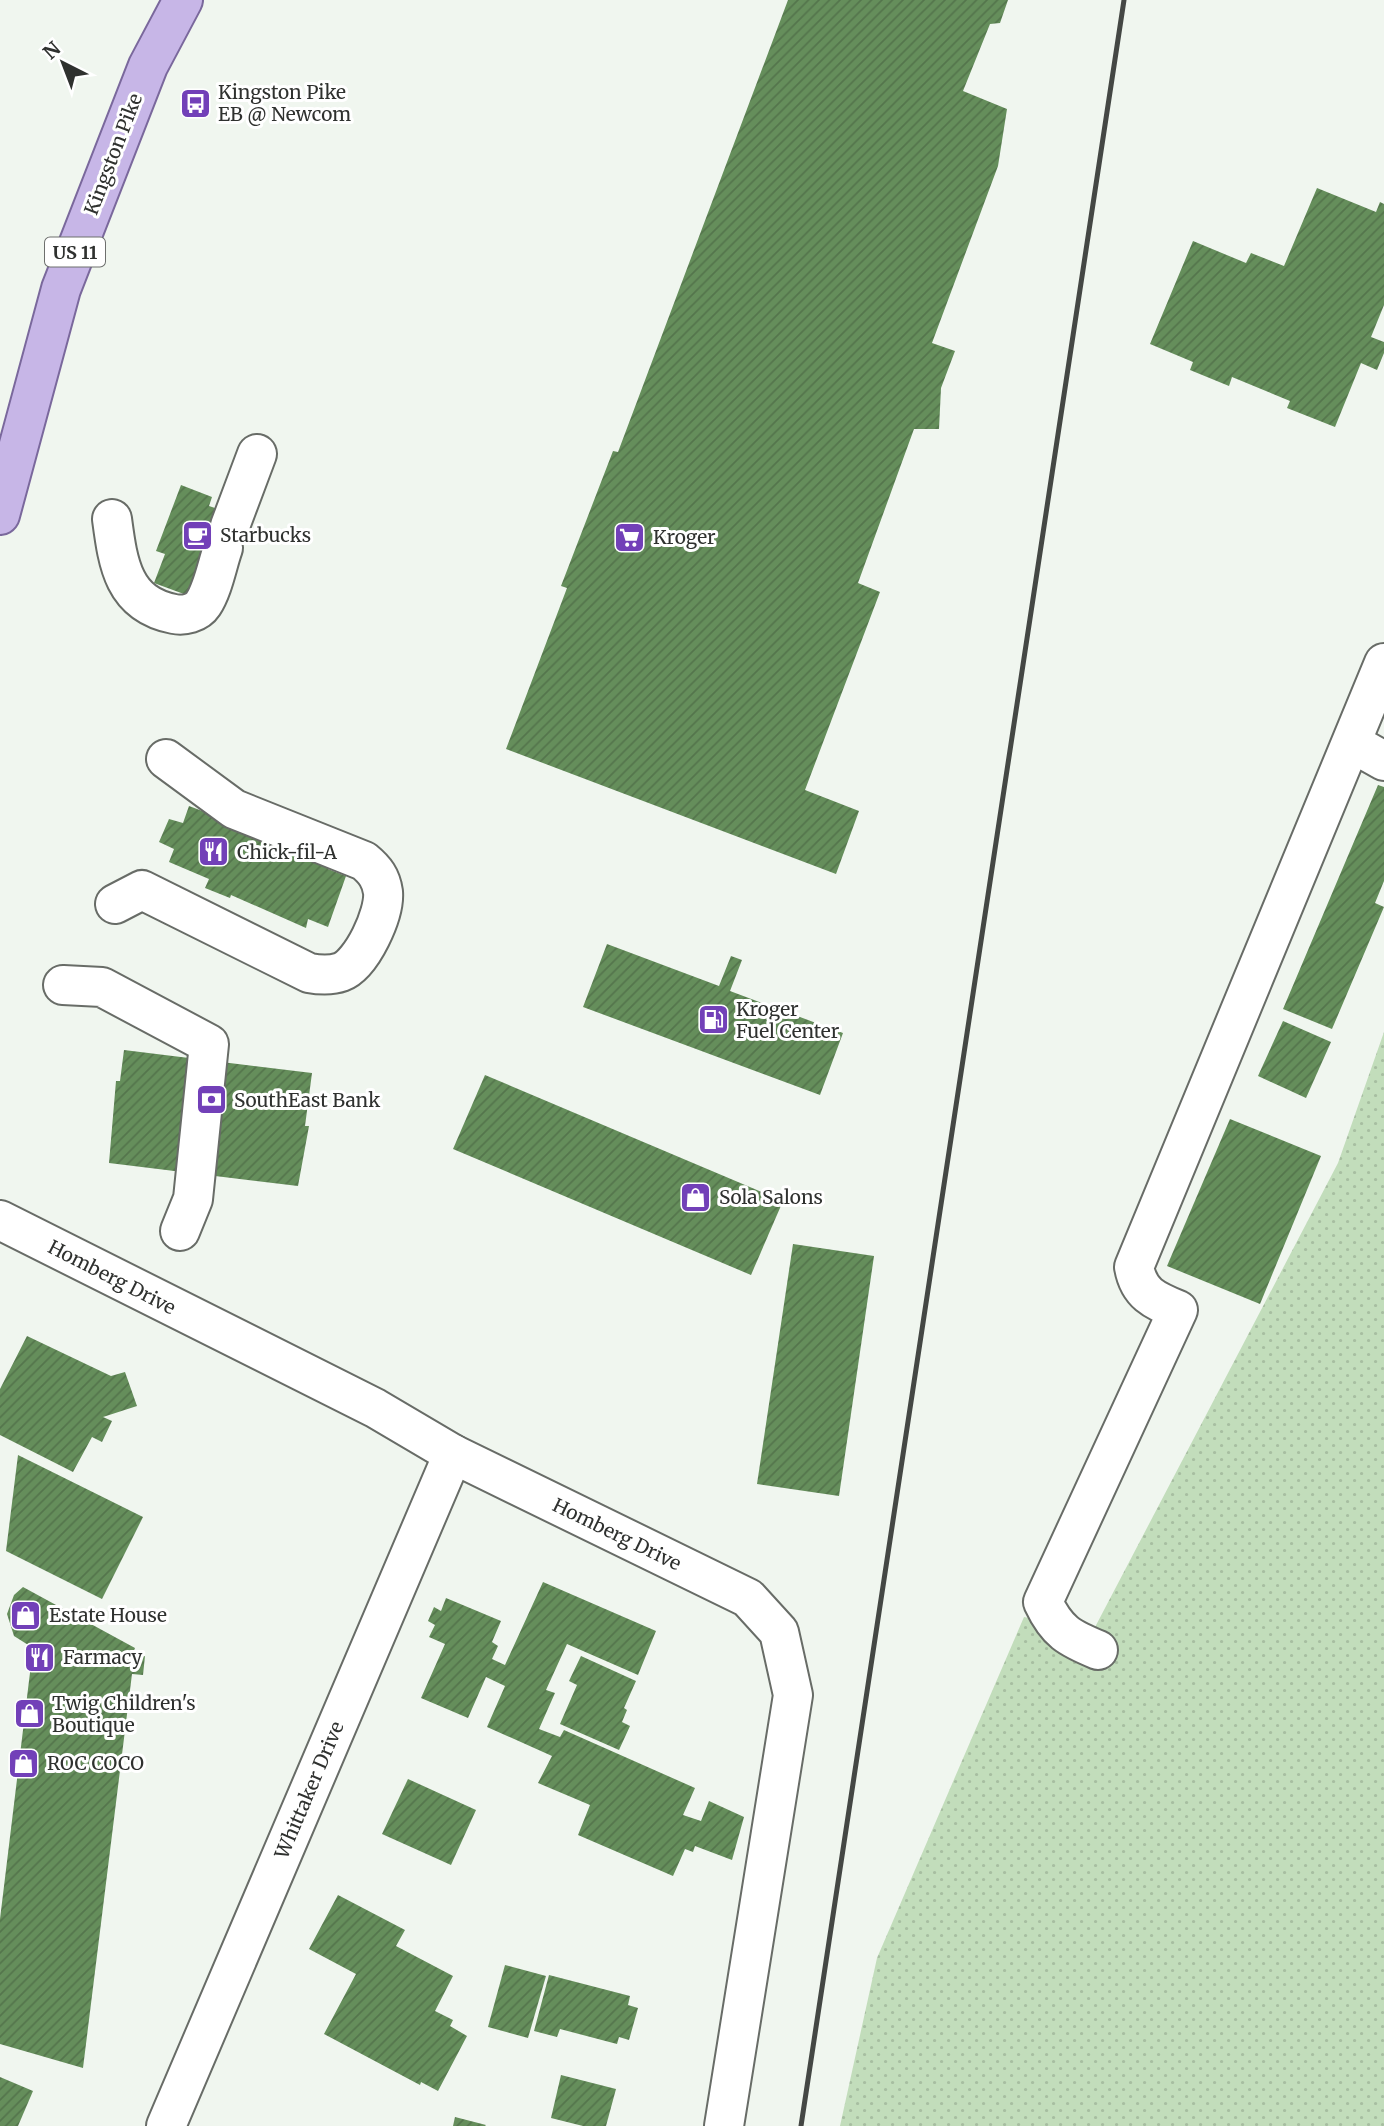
<svg xmlns="http://www.w3.org/2000/svg" width="1384" height="2126" viewBox="0 0 1384 2126" font-family="Merriweather,serif">
<defs>
<pattern id="grass-dots" width="8" height="8" patternUnits="userSpaceOnUse" patternTransform="scale(1.75)"><rect width="8" height="8" fill="#c2ddbb"/><path d="M2 2h.1M6 6h.1" fill="none" stroke="#a7bea1" stroke-width="1.8" stroke-linecap="round"/></pattern>
<pattern id="building-hatch" width="6" height="6" patternUnits="userSpaceOnUse" patternTransform="scale(1.75)"><rect width="6" height="6" fill="#658e5b"/><path d="M-1 1l2-2M0 6l6-6M5 7l2-2" fill="none" stroke="#54754c"/></pattern>
</defs>
<rect width="100%" height="100%" fill="#f0f6ef"/>
<polygon fill="url(#grass-dots)" points="1384,1032 1384,2126 840,2126 877,1958 1024,1617 1093,1631 1338,1163"/>
<g fill="url(#building-hatch)">
<polygon points="788,0 1008,0 1000,23 990,24 963,91 1007,109 998,166 932,343 955,351 941,388 939,429 914,429 858,583 880,592 805,790 859,811 836,874 506,749 567,588 561,586 613,451 618,452"/>
<polygon points="1317,188 1376,212 1380,202 1384,204 1384,305 1371,337 1384,342 1384,353 1377,370 1361,363 1335,427 1287,408 1290,401 1232,377 1229,386 1190,370 1193,362 1150,344 1193,241 1246,263 1251,253 1284,266"/>
<polygon points="181,485 212,497 209,506 227,512 192,597 154,583 165,554 156,551"/>
<polygon points="1378,785 1384,787 1384,881 1375,903 1384,907 1332,1029 1283,1009"/>
<polygon points="189,806 332,860 328,869 346,876 328,927 308,919 306,928 231,895 230,898 205,888 209,879 169,862 174,849 159,842 169,819 183,823"/>
<polygon points="607,944 719,986 731,956 742,960 730,991 843,1033 820,1095 583,1007"/>
<polygon points="1283,1021 1331,1042 1306,1098 1258,1076"/>
<polygon points="124,1050 312,1073 305,1126 309,1126 298,1186 109,1163 116,1081 120,1081"/>
<polygon points="485,1075 783,1201 751,1275 453,1149"/>
<polygon points="1230,1119 1321,1156 1260,1304 1167,1266"/>
<polygon points="793,1244 874,1256 839,1496 757,1484"/>
<polygon points="27,1336 111,1376 125,1372 137,1406 103,1417 112,1421 102,1442 92,1437 73,1472 0,1435 0,1389"/>
<polygon points="18,1455 143,1517 102,1599 6,1551"/>
<polygon points="543,1582 656,1631 638,1675 567,1644 546,1690 555,1693 539,1729 560,1737 564,1730 695,1788 683,1815 701,1821 709,1801 744,1817 732,1860 695,1846 693,1852 685,1849 673,1876 578,1835 590,1805 538,1783 552,1756 487,1727 505,1686 486,1677 468,1718 421,1698 445,1644 429,1637 435,1625 428,1621 434,1607 441,1611 446,1598 501,1621 492,1642 498,1646 492,1659 505,1665"/>
<polygon points="23,1587 135,1648 133,1653 145,1656 143,1675 132,1674 83,2068 0,2044 0,1919 33,1648 14,1636 7,1614 14,1595"/>
<polygon points="581,1656 636,1681 624,1708 627,1710 622,1722 630,1726 619,1750 560,1724 577,1685 569,1681"/>
<polygon points="408,1779 476,1810 451,1865 382,1834"/>
<polygon points="338,1895 405,1930 396,1946 453,1976 435,2011 453,2020 450,2026 467,2036 438,2091 421,2082 420,2085 324,2034 356,1974 309,1949"/>
<polygon points="505,1965 546,1976 528,2038 488,2027"/>
<polygon points="549,1975 630,1996 628,2005 638,2008 629,2040 619,2037 617,2044 560,2029 557,2037 534,2031"/>
<polygon points="561,2075 616,2089 606,2126 583,2126 551,2118"/>
<polygon points="0,2077 33,2091 18,2126 0,2126"/>
<polygon points="455,2117 486,2125 485,2126 453,2126"/>
</g>
<g fill="none" stroke-linecap="round" stroke-linejoin="round">
<defs>
<g id="minor">
<path d="M112 519C118 564 123 604 174 614 184 616 197 613 203 604 213 589 217 565 223 548"/>
<polyline points="230,526 257,454"/>
<polyline points="1352,743 1384,761"/>
<path d="M115 904 142 890 309 973C320 975 330 976 341 972 362 964 385 914 383 892 381 878 375 870 364 861L234 809 166 759"/>
<polyline points="63,985 102,987 209,1044 193,1199 180,1231"/>
<polyline points="0,1220 375,1408 453,1454 748,1598 779,1632 793,1695 724,2126"/>
<path d="M1098 1650C1069 1638 1057 1632 1043 1602L1178 1310C1154 1300 1139 1294 1134 1267L1384 663"/>
<polyline points="166,2126 453,1454"/>
</g>
<polyline id="major" points="0,515 61,289 148,66 183,0"/>
</defs>
<use href="#minor" stroke="#686c67" stroke-width="42"/>
<use href="#major" stroke="#7a689c" stroke-width="42"/>
<use href="#minor" stroke="#fff" stroke-width="38"/>
<use href="#major" stroke="#c7b6e7" stroke-width="38"/>
<polyline stroke="#444744" stroke-width="5" points="801,2126 1124,0"/>
</g>
<defs>
<symbol id="bus-square" viewBox="-11 -11 22 22"><rect x="-9" y="-9" width="18" height="18" rx="4" fill="#7240b8" stroke="#fff"/><path d="M-5-6H5V4H4V6H2V4H-2V6H-4V4H-5ZM-3.5-4V0h7V-4ZM-3.5 1.2v1.5H-2V1.2ZM2 1.2v1.5H3.5V1.2Z" fill="#fff"/></symbol>
<symbol id="cafe-square" viewBox="-11 -11 22 22"><rect x="-9" y="-9" width="18" height="18" rx="4" fill="#7240b8" stroke="#fff"/><path d="M-5.5-4.5H6V0H3Q3 3.5 0 3.5H-2.5Q-5.5 3.5-5.5 0ZM3-3.2v2h1.7v-2ZM-6 4.5H4V6H-6Z" fill="#fff"/></symbol>
<symbol id="supermarket-square" viewBox="-11 -11 22 22"><rect x="-9" y="-9" width="18" height="18" rx="4" fill="#7240b8" stroke="#fff"/><path d="M-6-5.5h2.5l.6 2H6L4.5 2H-2.5L-4.4-4H-6ZM-1.5 3.2a1.3 1.3 0 1 0 .1 0ZM3 3.2a1.3 1.3 0 1 0 .1 0Z" fill="#fff"/></symbol>
<symbol id="restaurant-square" viewBox="-11 -11 22 22"><rect x="-9" y="-9" width="18" height="18" rx="4" fill="#7240b8" stroke="#fff"/><path d="M-5-6h1v4h1v-4h1v4h1v-4h1v5L-1.5 .5V6h-2V.5L-5-1ZM5-6V6H3V1.5H1.5Q1.5-4 5-6Z" fill="#fff"/></symbol>
<symbol id="fuel-square" viewBox="-11 -11 22 22"><rect x="-9" y="-9" width="18" height="18" rx="4" fill="#7240b8" stroke="#fff"/><path d="M-5.5-6h7V0h2V4h1.3V-2.5L3-4.5l.8-.8L6-3V5H2.5V1h-1V6h-7ZM-4.2-4.7v3.2H.2V-4.7Z" fill="#fff"/></symbol>
<symbol id="bank-square" viewBox="-11 -11 22 22"><rect x="-9" y="-9" width="18" height="18" rx="4" fill="#7240b8" stroke="#fff"/><path d="M-6-4H6V4H-6ZM0-2.3a2.3 2.3 0 1 0 0 4.6a2.3 2.3 0 1 0 0-4.6Z" fill="#fff"/></symbol>
<symbol id="shop-square" viewBox="-11 -11 22 22"><rect x="-9" y="-9" width="18" height="18" rx="4" fill="#7240b8" stroke="#fff"/><path d="M-5-2.5h2.3a2.7 3.5 0 0 1 5.4 0H5L5.5 6h-11ZM-1.5-2.5h3a1.5 2.3 0 0 0-3 0Z" fill="#fff"/></symbol>
</defs>
<g fill-rule="evenodd">
<use href="#bus-square" x="178" y="86" width="35" height="35"/>
<use href="#cafe-square" x="180" y="518" width="35" height="35"/>
<use href="#supermarket-square" x="612" y="520" width="35" height="35"/>
<use href="#restaurant-square" x="196" y="834" width="35" height="35"/>
<use href="#fuel-square" x="696" y="1002" width="35" height="35"/>
<use href="#bank-square" x="194" y="1082" width="35" height="35"/>
<use href="#shop-square" x="678" y="1180" width="35" height="35"/>
<use href="#shop-square" x="8" y="1598" width="35" height="35"/>
<use href="#restaurant-square" x="22" y="1640" width="35" height="35"/>
<use href="#shop-square" x="12" y="1696" width="35" height="35"/>
<use href="#shop-square" x="6" y="1746" width="35" height="35"/>
</g>
<g text-anchor="middle" dominant-baseline="central" stroke-width="6" stroke-linejoin="round" paint-order="stroke">
<rect fill="#fff" stroke="#6d6f6d" stroke-width="2" x="45" y="237.5" width="60" height="29" rx="5"/>
<g font-size="18" font-weight="bold" fill="#2f312f">
<text x="75" y="252">US 11</text>
</g>
<g font-size="19" fill="#2f312f" stroke="#fff" text-anchor="start">
<text x="218" y="92">Kingston Pike<tspan x="218" dy="22">EB @ Newcom</tspan></text>
<text x="220" y="535">Starbucks</text>
<text x="653" y="537">Kroger</text>
<text x="237" y="852">Chick-fil-A</text>
<text x="736" y="1009">Kroger<tspan x="736" dy="22">Fuel Center</tspan></text>
<text x="234" y="1100">SouthEast Bank</text>
<text x="719" y="1197">Sola Salons</text>
<text x="49" y="1615">Estate House</text>
<text x="63" y="1657">Farmacy</text>
<text x="52" y="1703">Twig Children's<tspan x="52" dy="22">Boutique</tspan></text>
<text x="47" y="1763">ROC COCO</text>
</g>
<g font-size="19" fill="#2f312f" stroke="#fff">
<text transform="translate(113 154) rotate(-69)">Kingston Pike</text>
<text transform="translate(112 1277) rotate(27)">Homberg Drive</text>
<text transform="translate(617 1534) rotate(26)">Homberg Drive</text>
<text transform="translate(309 1790) rotate(-67)">Whittaker Drive</text>
</g>
</g>
<g transform="translate(63 63) rotate(318)" stroke="#ffffff" stroke-width="5" paint-order="stroke">
<path d="M0-5L12 26L0 18L-12 26Z" fill="#2f312f"/>
<text y="-10" font-size="19" font-weight="bold" text-anchor="middle" fill="#2f312f">N</text>
</g>
</svg>
